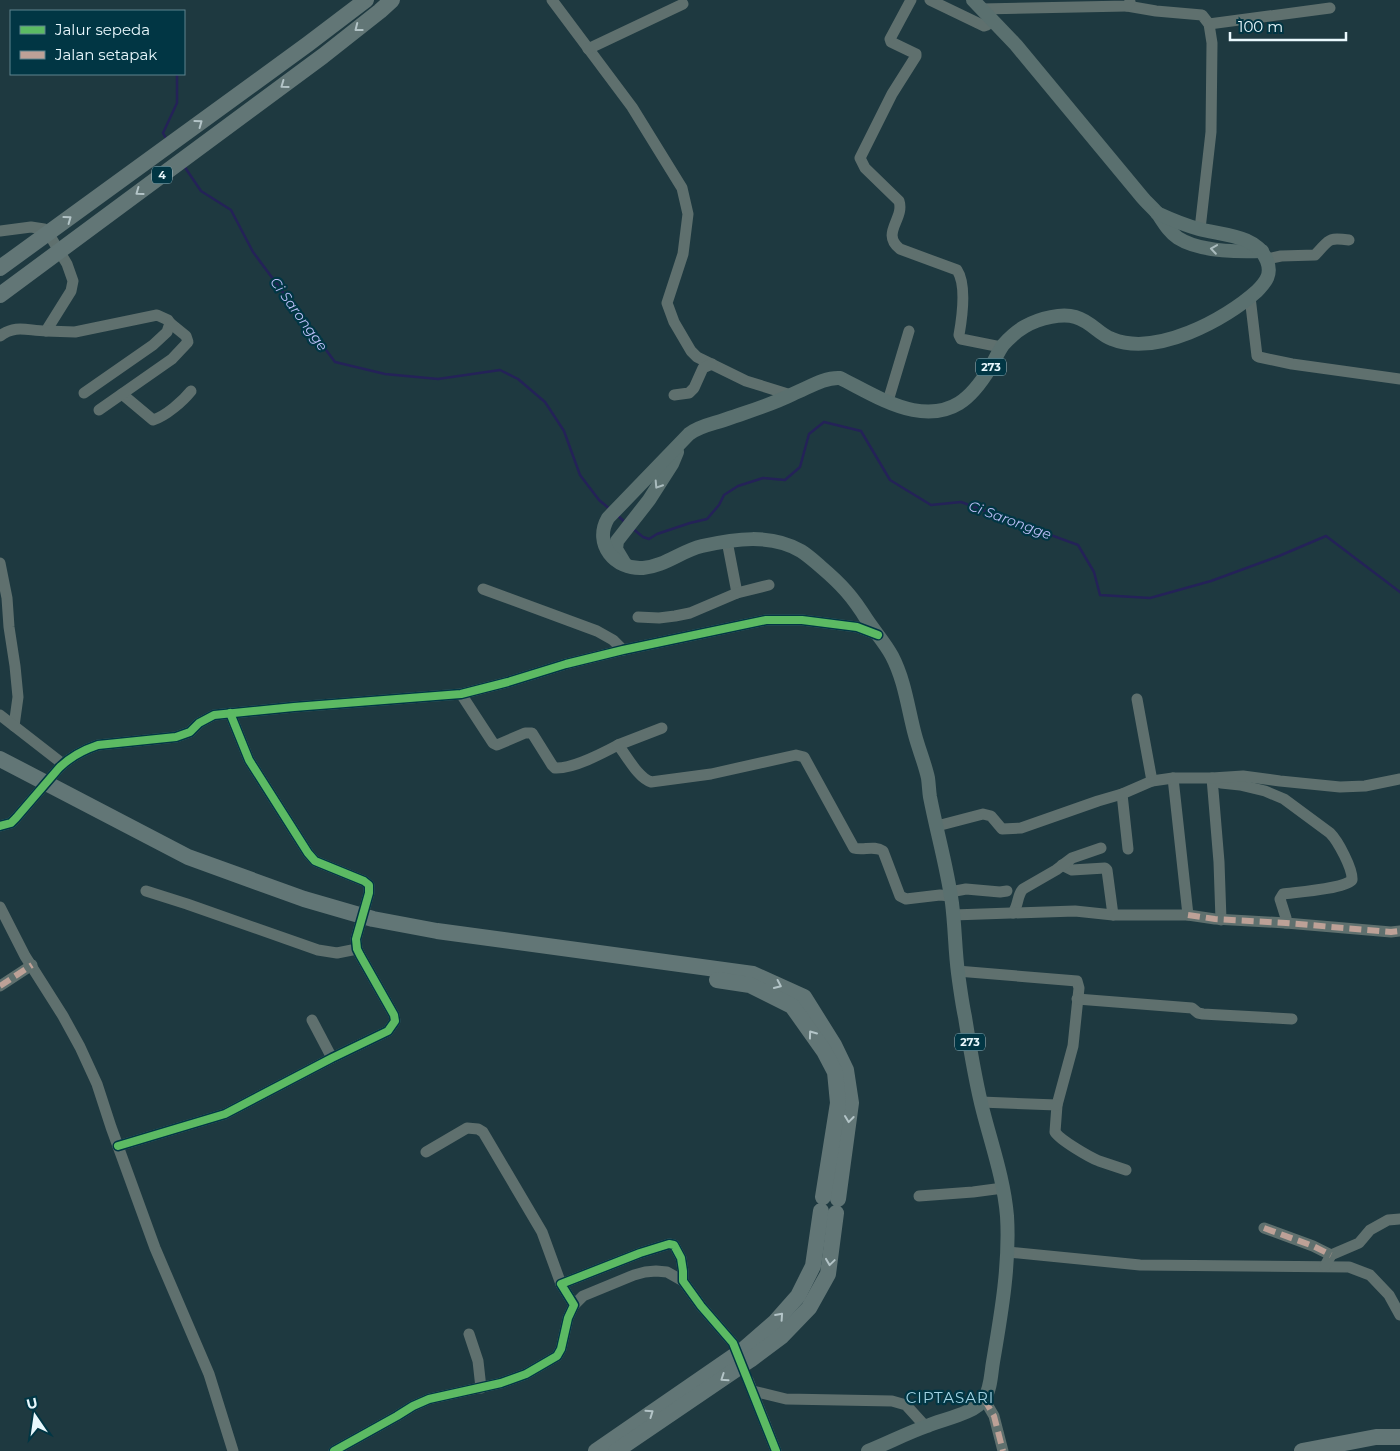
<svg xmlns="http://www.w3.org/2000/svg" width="1400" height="1451" viewBox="0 0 1400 1451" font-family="Montserrat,sans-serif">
<rect width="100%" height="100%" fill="#1e3940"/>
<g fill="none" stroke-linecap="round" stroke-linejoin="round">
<g stroke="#242258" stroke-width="2.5">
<polyline points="167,140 163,133 177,103 177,74"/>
<polyline points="184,166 201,191 231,210 253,252 335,362 385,374 438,379 500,370 518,379 545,402 564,431 580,475 599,500 611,510"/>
<polyline points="617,515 626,523"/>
<polyline points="632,528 643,537 649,539 657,534 690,523 707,519 719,505 724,495 738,486 763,478 785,480 800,467 809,434 824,422 861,431 890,480 931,505 961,502 1078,545 1094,572 1100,595 1150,598 1211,581 1279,556 1326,536 1400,592"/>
</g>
<g stroke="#5f706e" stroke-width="11">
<polyline points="552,0 632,107 682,188 688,214 683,254 667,303 674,322 691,351 697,357 746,381 791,395"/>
<path d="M911 0 890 39 891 42 916 54V56L892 94 860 158 865 168 899 201C905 219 880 233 900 249L957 270C967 285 962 318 959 335L961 339 1001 347"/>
<polyline points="930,0 984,26 987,25 990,20"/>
<polyline points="1127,6 1156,11 1202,15 1209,24 1212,43 1211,132 1200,229"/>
<polyline points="981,9 1127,6 1130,2"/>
<polyline points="1209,24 1330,8"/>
<polyline points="588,49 683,4"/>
<path d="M0 231 31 227 44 229 47 231 67 264 73 281 71 291 46 331C28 331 16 324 0 336"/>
<path d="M1267 259 1281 256 1315 255C1330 240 1326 237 1349 240"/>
<polyline points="1250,297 1257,356 1259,357 1292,364 1400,379"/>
<polyline points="46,331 75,332 157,315 168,320 170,323 167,332 153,345 84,393"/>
<path d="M122 394 153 420C166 416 183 401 191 391"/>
<polyline points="674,395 689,393 694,388 703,368 712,364"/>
<polyline points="888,401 909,331"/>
<polyline points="99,410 172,359 188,342 186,336 170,323"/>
<polyline points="727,541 737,593"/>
<polyline points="0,563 7,598 9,627 15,666 18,697 14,726"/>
<polyline points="483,589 597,631 613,640 623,650"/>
<polyline points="638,617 659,618 675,616 690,613 737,593 769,585"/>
<path d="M461 694 493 743 497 745 525 733H532L552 765 555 768C573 769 603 753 618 745 627 756 638 778 651 782L711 774 796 755 804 757 854 848C863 851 874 845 883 851L900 896 906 899 940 895 950 896"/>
<polyline points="1137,699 1152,781"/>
<polyline points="0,715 63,764"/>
<polyline points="618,745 662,728"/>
<polyline points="1173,778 1188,915"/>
<polyline points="1212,778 1219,862 1221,920"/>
<path d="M1221 783 1240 785 1265 791 1284 799 1330 833C1338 841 1353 869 1352 880 1343 889 1298 892 1283 894L1280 899 1286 918V923"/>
<polyline points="1122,794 1128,849"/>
<path d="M0 826 11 823 16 818 59 768C69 758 83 750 98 745L176 737 190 732 199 723 214 715 294 707 461 694 508 682 566 664 623 650 766 620H802L857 627 878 635"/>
<polyline points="937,826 983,814 991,816 1002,829 1021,828 1098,801 1122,794 1152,781 1173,778 1212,778 1243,776 1280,781 1340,787 1365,786 1400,779"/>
<polyline points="1062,865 1072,870 1105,868 1107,870 1113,915"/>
<polyline points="146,891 187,904 318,950 337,953 357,949"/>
<polyline points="950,892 966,889 1000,892 1007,891"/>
<polyline points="0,907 25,956 63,1016 80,1047 97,1084 111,1127 155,1248 209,1374 233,1451"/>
<path d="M1013 913C1019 904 1017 895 1023 889L1056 870 1072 858 1101 848"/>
<polyline points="953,915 1075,911 1113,915 1188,915 1215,919 1286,923 1391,932 1400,931"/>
<path d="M957 971 1077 981 1079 988 1073 1046 1057 1105 1055 1132C1060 1140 1089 1157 1099 1161 1108 1164 1117 1167 1126 1170"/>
<polyline points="0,986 32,965"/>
<polyline points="1077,999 1192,1008 1198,1013 1203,1014 1292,1019"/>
<polyline points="312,1020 332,1058"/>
<polyline points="981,1102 1057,1105"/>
<polyline points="118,1146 225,1114 332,1058 388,1031 395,1021 394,1015 360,955 357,949 356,939 369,893 369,885 364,881 315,861 308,853 249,760 230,713"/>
<polyline points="426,1152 467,1128 478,1129 483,1132 542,1232 561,1284"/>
<polyline points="919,1196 973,1192 1003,1188"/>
<polyline points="1264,1228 1313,1246 1331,1255"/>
<polyline points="1008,1252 1140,1265 1349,1267 1370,1275 1389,1295 1400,1315"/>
<polyline points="1325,1266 1331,1255 1359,1243 1370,1230 1388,1220 1400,1219"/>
<polyline points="574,1305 583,1296 634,1275 645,1272 656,1271 667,1272 683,1281"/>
<polyline points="469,1334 478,1361 481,1388"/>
<polyline points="748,1380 776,1451"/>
<polyline points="753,1391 786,1399 892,1401 906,1405 925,1426"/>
<polyline points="984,1399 994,1416 1003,1451"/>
<polyline points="334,1451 397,1416 413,1406 429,1399 501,1383 526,1374 557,1356 561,1349 568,1318 574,1305 561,1284 640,1253 669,1244 674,1245 681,1258 683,1271 683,1281 701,1306 733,1343"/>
</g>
<g stroke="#5a706f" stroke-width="14">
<path d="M973 0 1016 45 1142 197C1147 203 1153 208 1158 214 1164 223 1169 232 1178 238 1200 252 1237 252 1262 251"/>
<polyline points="625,564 616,549 617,541 649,500 672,464 677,452"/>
<path d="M868 1451C888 1443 907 1433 927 1426 943 1419 974 1414 984 1399 991 1389 991 1373 993 1362 1001 1315 1010 1264 1007 1216 1004 1180 992 1146 983 1111 975 1080 970 1048 965 1017 962 1003 960 988 958 973 955 950 955 927 952 903 947 867 937 833 930 797 929 791 929 785 928 778 925 764 919 750 915 735 908 709 905 681 892 656 885 643 875 632 867 620 853 597 841 584 821 567 815 562 809 556 801 551 771 533 734 539 702 546 681 551 665 566 643 568 615 570 593 544 608 518L689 434C699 426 712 424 724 420 747 412 771 405 793 394 808 388 824 377 840 378 864 390 888 405 913 410 952 417 971 399 990 368 995 360 998 352 1003 345 1017 329 1031 321 1051 317 1071 313 1081 317 1096 329 1101 333 1106 337 1112 339 1156 357 1225 320 1257 291 1266 282 1272 274 1267 261 1258 235 1222 235 1199 229 1184 225 1170 219 1157 213"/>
</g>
<g stroke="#627676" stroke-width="16">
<polyline points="0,268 308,44 366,0"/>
<polyline points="0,295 323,56 380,11 392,0"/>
<polyline points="0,759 188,857 304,899 373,919 437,931 753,974 804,997 834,1045 846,1070 851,1103 838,1199"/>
<polyline points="717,980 750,985 792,1006 824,1051 835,1072 838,1103 823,1197"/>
<polyline points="596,1451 744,1349 775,1322 798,1296 813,1266 821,1211"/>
<polyline points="616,1451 750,1360 782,1336 809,1308 828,1274 836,1213"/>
<polyline points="1302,1451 1376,1437 1400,1437"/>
</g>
<g stroke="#bda197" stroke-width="6" stroke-dasharray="12 6" stroke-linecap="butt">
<polyline points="1188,915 1215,919 1286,923 1391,932 1400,931"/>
<polyline points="0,986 32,965"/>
<polyline points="1264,1228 1313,1246 1331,1255"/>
<polyline points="984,1399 994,1416 1003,1451"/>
</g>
<defs>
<g id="cycleway">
<path d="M0 826 11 823 16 818 59 768C69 758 83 750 98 745L176 737 190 732 199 723 214 715 294 707 461 694 508 682 566 664 623 650 766 620H802L857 627 878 635"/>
<polyline points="118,1146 225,1114 332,1058 388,1031 395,1021 394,1015 360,955 357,949 356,939 369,893 369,885 364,881 315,861 308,853 249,760 230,713"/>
<polyline points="334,1451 397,1416 413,1406 429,1399 501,1383 526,1374 557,1356 561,1349 568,1318 574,1305 561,1284 640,1253 669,1244 674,1245 681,1258 683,1271 683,1281 701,1306 733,1343 776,1451"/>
</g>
</defs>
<use href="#cycleway" stroke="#013644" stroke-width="11"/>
<use href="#cycleway" stroke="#5cba63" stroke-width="8"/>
</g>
<defs><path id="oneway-chevron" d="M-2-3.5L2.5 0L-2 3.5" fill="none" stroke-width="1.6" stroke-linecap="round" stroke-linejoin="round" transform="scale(1.25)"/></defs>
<g stroke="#b3c4c7">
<use href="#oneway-chevron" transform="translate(358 28) rotate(142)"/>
<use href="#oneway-chevron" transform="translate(284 85) rotate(144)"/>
<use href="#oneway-chevron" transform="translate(199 123) rotate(-36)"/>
<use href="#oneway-chevron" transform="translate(139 192) rotate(144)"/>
<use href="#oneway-chevron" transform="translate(68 219) rotate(-36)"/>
<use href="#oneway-chevron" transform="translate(778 985) rotate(25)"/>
<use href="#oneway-chevron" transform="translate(812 1034) rotate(-126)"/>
<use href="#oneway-chevron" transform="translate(849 1119) rotate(97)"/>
<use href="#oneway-chevron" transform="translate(830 1262) rotate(98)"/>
<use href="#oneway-chevron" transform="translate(780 1316) rotate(-48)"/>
<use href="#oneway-chevron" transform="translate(724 1378) rotate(146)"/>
<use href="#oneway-chevron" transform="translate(650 1413) rotate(-35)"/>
</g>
<g stroke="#a9bbbd">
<use href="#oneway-chevron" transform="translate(1214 249) rotate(-172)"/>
<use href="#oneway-chevron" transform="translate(658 485) rotate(123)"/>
</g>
<g text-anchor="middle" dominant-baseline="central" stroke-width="4.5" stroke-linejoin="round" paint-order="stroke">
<g fill="#013644" stroke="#a3bec6" stroke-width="1">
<rect x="152" y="166.5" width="20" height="17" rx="4"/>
<rect x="976" y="358.5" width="30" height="17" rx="4"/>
<rect x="955" y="1033.5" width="30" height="17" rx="4"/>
</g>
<g font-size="11" font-weight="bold" fill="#e9f8fd">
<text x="162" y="175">4</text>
<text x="991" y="367">273</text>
<text x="970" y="1042">273</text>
</g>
<g font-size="14" font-style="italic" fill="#babef6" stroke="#013644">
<text transform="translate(299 314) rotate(54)">Ci Sarongge</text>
<text transform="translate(1010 520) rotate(20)">Ci Sarongge</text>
</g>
<g font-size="15" letter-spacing="1" fill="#a3d4e5" stroke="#013644">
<text x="950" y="1397">CIPTASARI</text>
</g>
</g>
<rect x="10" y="10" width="175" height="65" fill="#013644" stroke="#5e848e"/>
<rect x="20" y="26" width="25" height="8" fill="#5cba63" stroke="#5e848e"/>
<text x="55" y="35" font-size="15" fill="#e9f8fd">Jalur sepeda</text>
<rect x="20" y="51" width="25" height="8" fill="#bda197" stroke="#5e848e"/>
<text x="55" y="60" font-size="15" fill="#e9f8fd">Jalan setapak</text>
<g transform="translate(35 1416) rotate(347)" stroke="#013644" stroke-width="4" paint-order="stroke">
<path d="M0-4L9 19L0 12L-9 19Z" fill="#e9f8fd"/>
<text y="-8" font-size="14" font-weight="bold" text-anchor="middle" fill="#e9f8fd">U</text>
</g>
<path d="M1230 32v8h116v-8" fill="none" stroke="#e9f8fd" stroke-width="2.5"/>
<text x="1238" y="32" font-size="15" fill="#e9f8fd" stroke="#013644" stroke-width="4" paint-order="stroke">100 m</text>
</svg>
